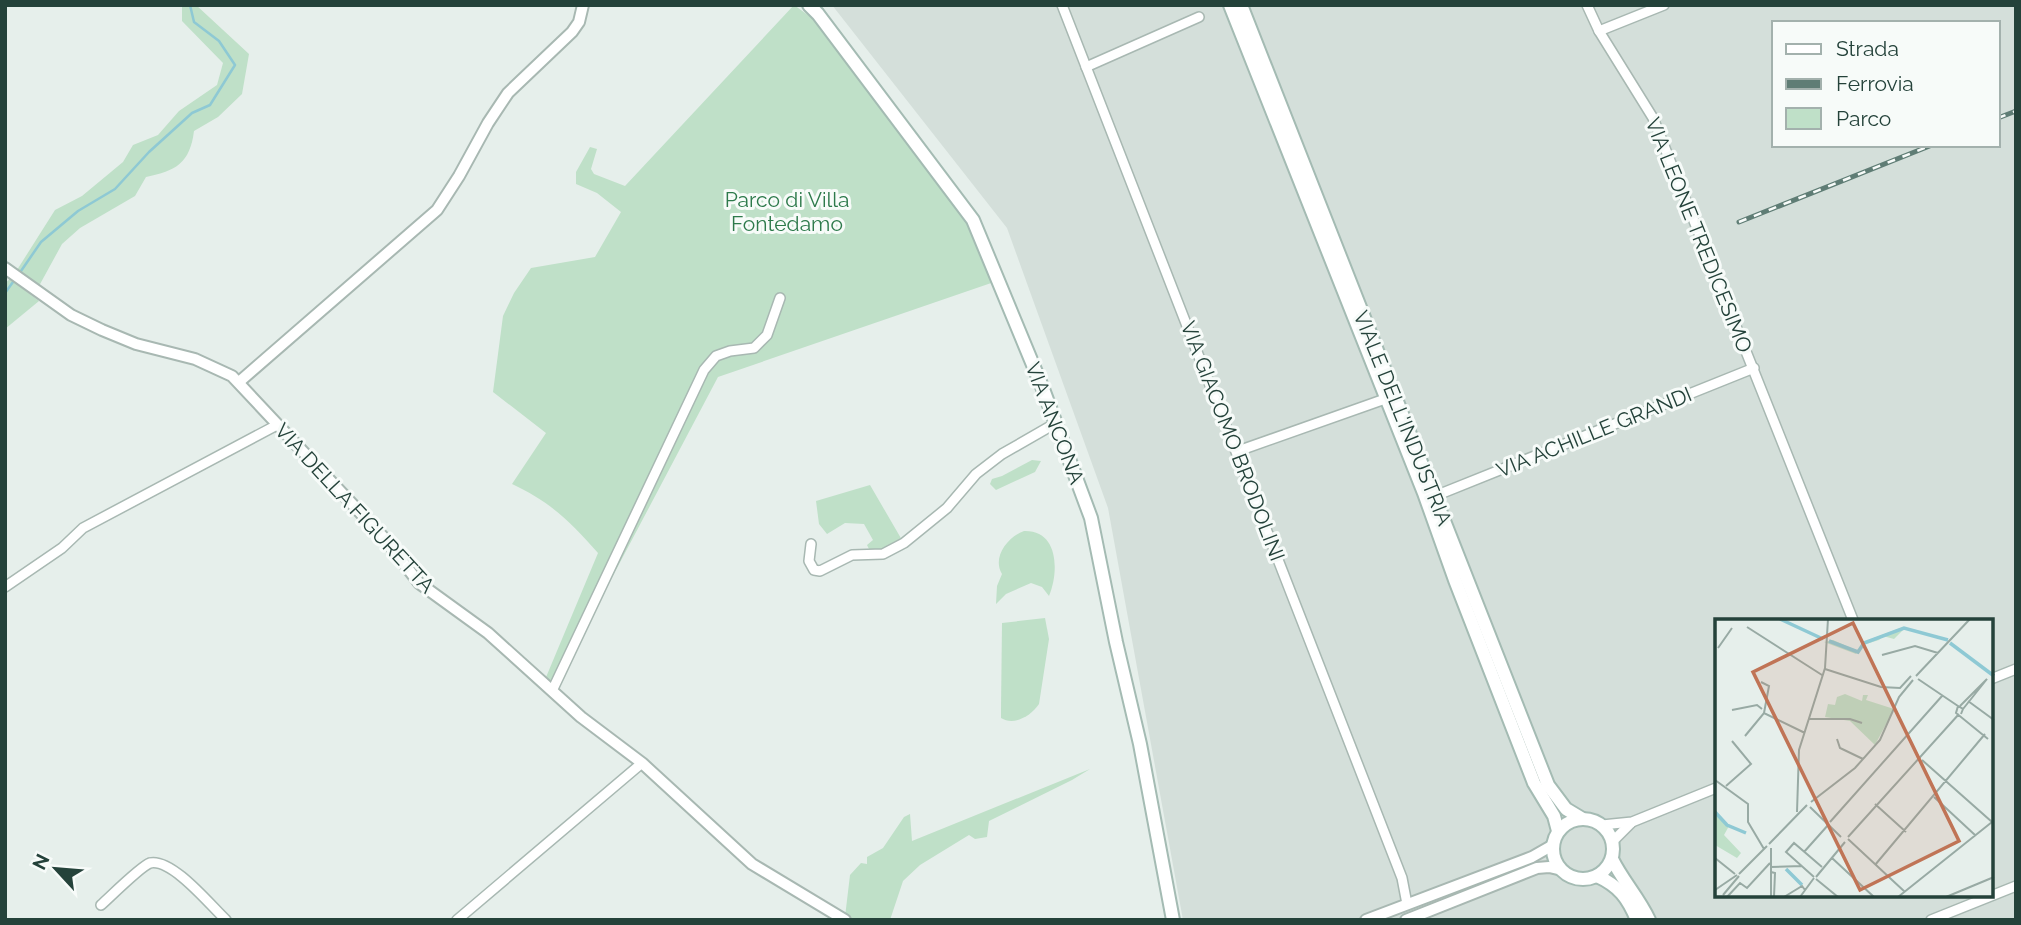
<svg xmlns="http://www.w3.org/2000/svg" width="2021" height="925" viewBox="0 0 2021 925" font-family="Raleway,sans-serif">
<rect width="100%" height="100%" fill="#e6efeb"/>
<path fill="#d4dfda" fill-rule="evenodd" d="M832 5H2016V920H1183L1108 508 1007 228ZM1774 23H1998V145H1774ZM1716 620H1991V895H1716Z"/>
<g fill="#bfe0c8">
<path d="M182 5H196L249 54 242 94 218 117 194 131C190 163 176 171 146 177L135 196 80 228 62 244 39 286 17 270 55 210 82 196 123 162 133 145 158 135 179 111 217 85 223 63 182 21Z"/>
<path d="M794 5 812 18 968 224 997 281 718 377 552 691 544 682 598 553C571 522 549 501 512 484L546 433 493 392 503 316 514 293 531 268 595 257 621 212 597 193 576 184V172L590 147 597 149 591 169 594 174 625 186Z"/>
<polygon points="10,279 39,301 5,329 5,283"/>
<polygon points="1032,460 1041,461 1035,472 996,490 990,484 992,479 1002,476"/>
<polygon points="870,485 902,540 887,550 870,551 867,545 873,540 864,524 845,523 827,534 819,524 816,501"/>
<path d="M1024 531C1059 530 1059 572 1049 596L1042 587 1031 583 1006 594 996 604 997 586 1002 574C992 558 1007 537 1024 531Z"/>
<path d="M1045 618 1049 639 1039 704C1031 716 1014 726 1001 718V710L1002 623Z"/>
<polygon points="1090,769 1072,780 989,821 987,837 975,839 969,835 920,865 903,881 890,920 850,920 845,917 850,875 861,863 867,864 867,857 883,848 904,817 910,814 912,841"/>
</g>
<g fill="none" stroke-linecap="round" stroke-linejoin="round">
<g stroke="#8ec9d4" stroke-width="2.5">
<polyline points="21,271 41,242 78,211 115,189 149,152 192,113 210,105 235,65 219,41 194,22 190,5"/>
<polyline points="5,293 13,282"/>
</g>
<defs>
<g id="minor">
<path d="M1062 5C1176 296 1290 587 1402 878L1407 904"/>
<polyline points="1587,5 1599,31 1653,118 1853,620"/>
<polyline points="1599,31 1664,5"/>
<polyline points="1086,67 1199,17"/>
<polyline points="1238,451 1385,399"/>
<polyline points="1435,496 1754,368"/>
<polyline points="811,544 809,561 814,570 820,571 852,555 883,554 904,543 947,508 976,474 1002,454 1056,423"/>
<polyline points="5,587 62,548 83,528 277,425"/>
<polyline points="1991,679 2016,669"/>
<polyline points="552,691 704,370 716,356 730,351 754,348 767,335 780,298"/>
<polyline points="1602,825 1632,822 1716,788"/>
<polyline points="1612,842 1631,823"/>
<path d="M101 905C110 897 141 866 150 863 172 858 210 905 226 920"/>
<polyline points="457,920 642,763"/>
<polyline points="1931,920 2016,886"/>
</g>
<g id="tertiary">
<polyline points="5,268 71,315 102,330 136,344 195,359 232,376 385,539 419,583 488,633 581,717 642,763 752,864 845,920"/>
<polyline points="239,382 437,210 459,176 488,123 508,93 572,32 579,22 583,5"/>
<polyline points="1366,920 1532,857 1553,845"/>
<polyline points="1406,920 1537,868 1549,867 1562,870"/>
</g>
<g id="secondary">
<polyline points="809,5 818,14 973,220 1043,389 1091,518 1116,642 1140,744 1173,920"/>
<polyline points="1230,5 1424,493 1455,580 1534,783 1554,816 1558,831"/>
<polyline points="1241,5 1548,785 1566,809 1581,818"/>
<circle cx="1583" cy="849" r="30"/>
<path d="M1612 859C1622 880 1639 898 1649 920"/>
<path d="M1597 876C1619 886 1628 898 1637 920"/>
</g>
</defs>
<use href="#minor" stroke="#a8b8b2" stroke-width="12"/>
<use href="#tertiary" stroke="#a8b8b2" stroke-width="14"/>
<use href="#secondary" stroke="#a4bbb3" stroke-width="16"/>
<use href="#minor" stroke="#fff" stroke-width="9"/>
<use href="#tertiary" stroke="#fff" stroke-width="10"/>
<use href="#secondary" stroke="#fff" stroke-width="12"/>
<defs>
<g id="rail">
<polyline points="1998,118 2016,111"/>
<polyline points="1739,222 1932,145"/>
</g>
</defs>
<use href="#rail" stroke="#5f7d75" stroke-width="5"/>
<use href="#rail" stroke="#f7fbf9" stroke-width="2.5" stroke-dasharray="8" stroke-linecap="butt"/>
</g>
<g text-anchor="middle" dominant-baseline="central" stroke-width="6" stroke-linejoin="round" paint-order="stroke">
<g font-size="21" fill="#2d7a4b" stroke="#f7fbf9">
<text x="787" y="199">Parco di Villa<tspan x="787" dy="24">Fontedamo</tspan></text>
</g>
<g font-size="21" fill="#24423a" stroke="#f7fbf9">
<text transform="translate(1699 235) rotate(68)">VIA LEONE TREDICESIMO</text>
<text transform="translate(1403 418) rotate(68)">VIALE DELL'INDUSTRIA</text>
<text transform="translate(1055 423) rotate(69)">VIA ANCONA</text>
<text transform="translate(1594 432) rotate(-22)">VIA ACHILLE GRANDI</text>
<text transform="translate(1233 441) rotate(69)">VIA GIACOMO BRODOLINI</text>
<text transform="translate(355 508) rotate(47)">VIA DELLA FIGURETTA</text>
</g>
</g>
<g transform="translate(1715 619)">
<rect width="278" height="278" fill="#e6efeb"/>
<path d="M188 8 222 18 189 10 179 20 168 17 164 21 148 26 141 35 109 23 118 21 143 32 151 22ZM130 75 147 82 148 76H153L151 81 179 90 160 126 135 102 110 98 113 85 120 86 122 78ZM0 192 14 207 9 216 26 234 22 239 0 226Z" fill="#bfe0c8"/>
<path fill="none" stroke="#8ec9d4" stroke-width="3.5" d="M65 0 108 20M114 22 143 33 149 24 189 9 233 21M235 24 279 57M0 193 12 206 31 214M71 250 87 266"/>
<path fill="none" stroke="#98aaa4" stroke-width="2" d="M32 8 107 56M3 29 17 9M167 36 200 27 223 34M110 50 166 68 185 69 196 57M201 57 255 0M203 60 243 87M46 63 54 67 49 94M253 82 279 101M245 87 272 60 248 90M17 91 42 86 47 90M246 95 248 90 243 87 241 94 273 120M93 100H135L147 104M30 117 49 94 90 114M122 120 125 129 148 140M0 161 33 185V203L49 230M11 167 36 145 17 122M219 178 260 216M96 183 140 149 165 121 184 78 198 61M160 185 191 213M95 188 126 218M82 193 84 131 110 49 113 0M115 203 227 77M133 218 244 95M133 220 190 273M54 225 92 186M89 233 114 205M0 239 20 255M117 239 159 278M160 246 270 115M56 248 87 247M56 253 60 254 59 278M24 255 52 227M99 258 71 233 79 224 107 248M101 258 130 223M101 260 123 278M0 271 22 256M8 276 24 257M12 278 25 264 32 269 55 244M56 278V229M69 278 87 267 90 271M85 278 99 259M183 278 277 203 207 141M231 278 279 258"/>
<path fill="#c07456" fill-opacity="0.15" stroke="#c07456" stroke-width="3.5" d="M138 4 244 222 145 271 38 53Z"/>
<rect width="278" height="278" fill="none" stroke="#24423a" stroke-width="3.5"/>
</g>
<rect width="2021" height="925" fill="none" stroke="#24423a" stroke-width="14"/>
<rect x="1772" y="21" width="228" height="126" fill="#f7fbf9" stroke="#a3b1ad" stroke-width="2"/>
<rect x="1786" y="44" width="35" height="10" fill="#ffffff" stroke="#a3b1ad" stroke-width="2"/>
<text x="1836" y="56" font-size="21" fill="#24423a">Strada</text>
<rect x="1786" y="79" width="35" height="10" fill="#5f7d75" stroke="#a3b1ad" stroke-width="2"/>
<text x="1836" y="91" font-size="21" fill="#24423a">Ferrovia</text>
<rect x="1786" y="108" width="35" height="21" fill="#bfe0c8" stroke="#a3b1ad" stroke-width="2"/>
<text x="1836" y="126" font-size="21" fill="#24423a">Parco</text>
<g transform="translate(56 869) rotate(296)" stroke="#f7fbf9" stroke-width="5" paint-order="stroke">
<path d="M0-5L12 26L0 18L-12 26Z" fill="#24423a"/>
<text y="-10" font-size="19" font-weight="bold" text-anchor="middle" fill="#24423a">N</text>
</g>
</svg>
